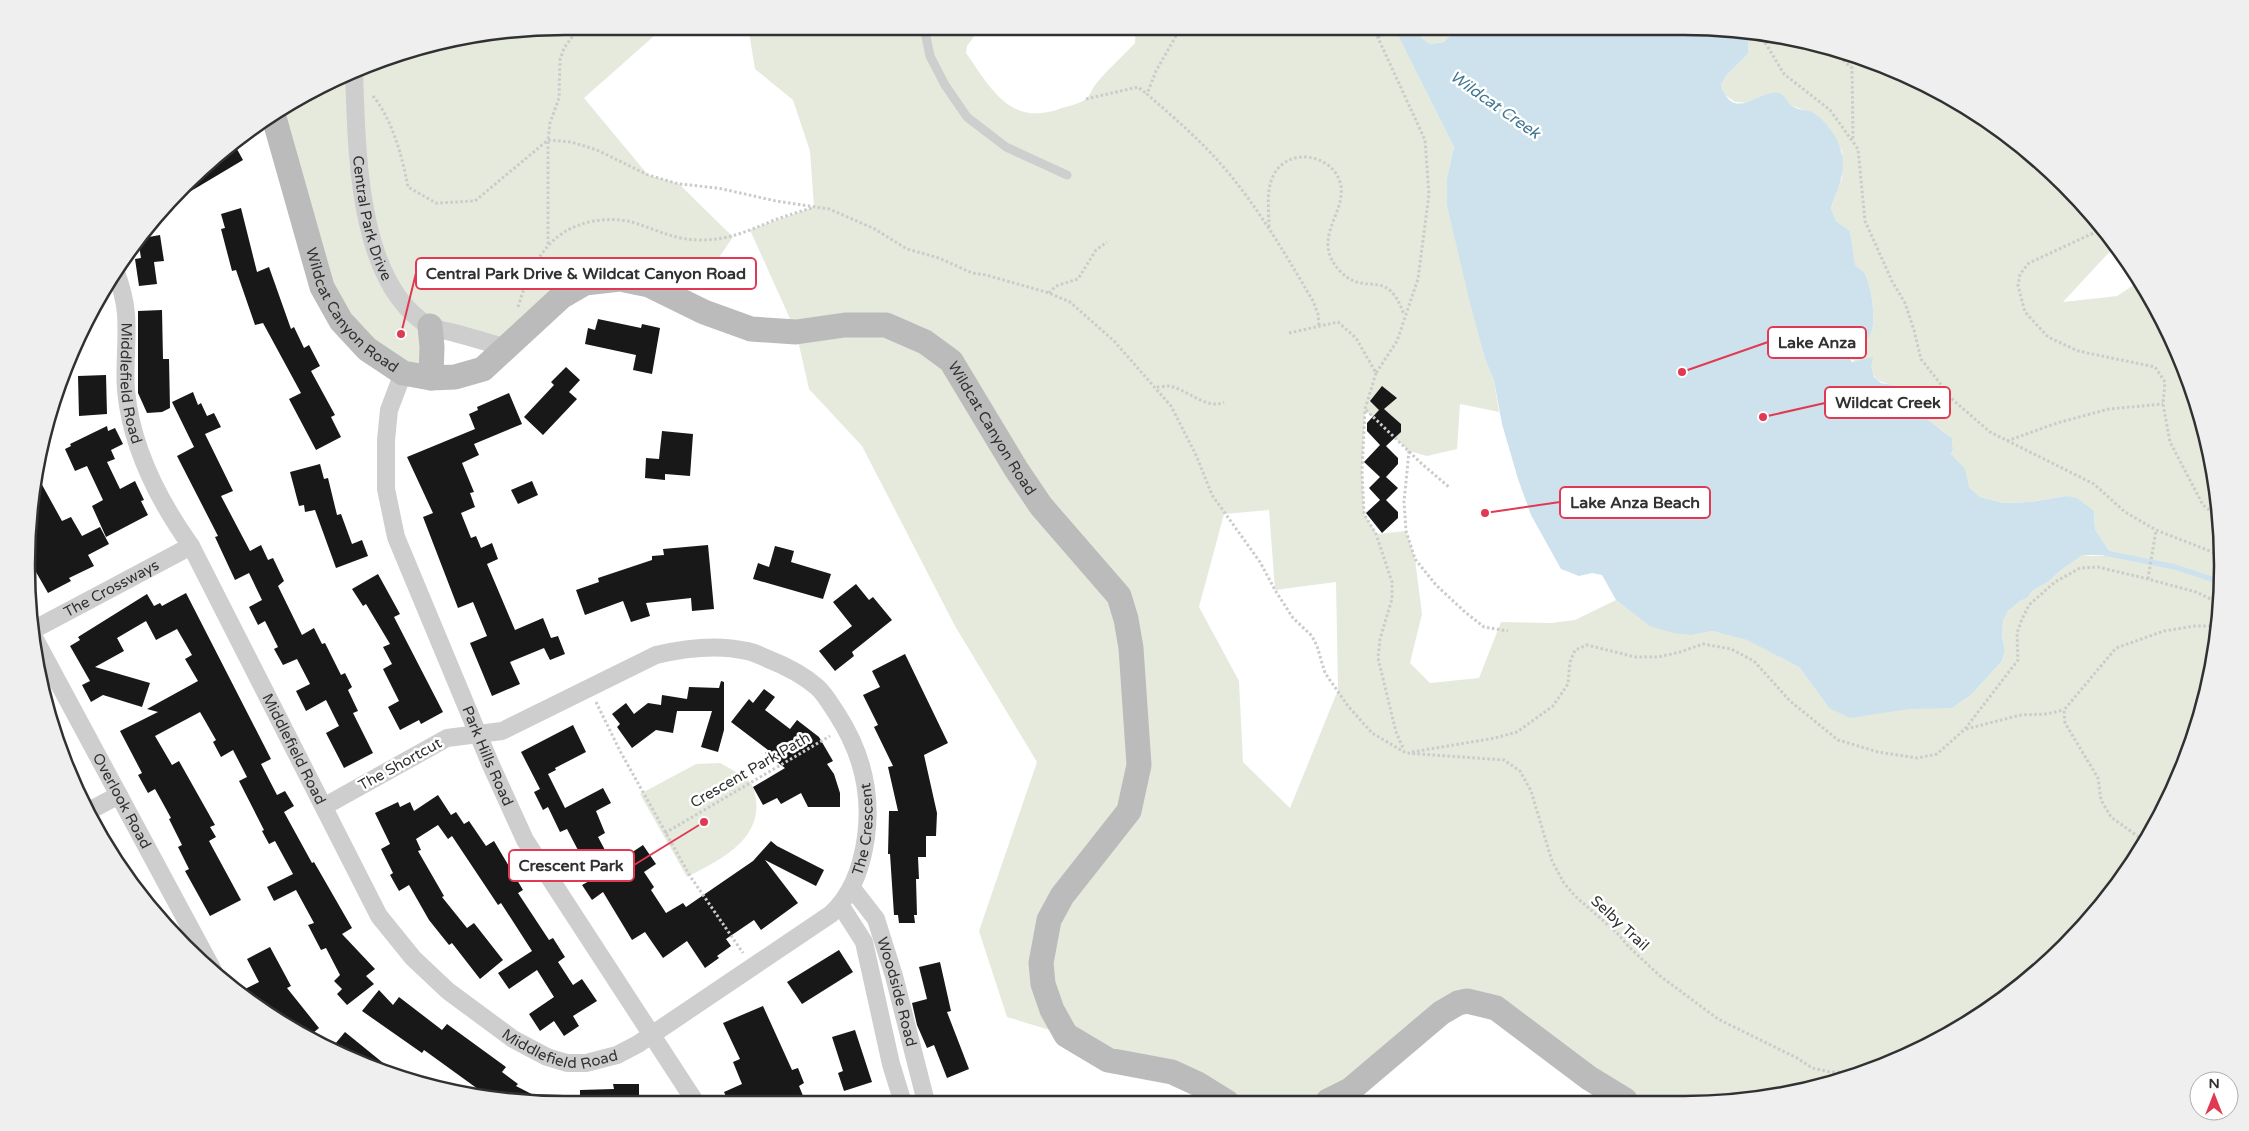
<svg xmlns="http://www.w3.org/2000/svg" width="2249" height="1131" viewBox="0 0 2249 1131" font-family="'Varela Round',sans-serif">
<rect width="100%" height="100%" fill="#fff"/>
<g fill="#e5eadd" fill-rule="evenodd">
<path d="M566 26H688L654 36 584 98 648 175 679 184 733 237 707 275 649 285 585 283 506 348 430 326 431 378 341 321 274 120C312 97 349 72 390 56 443 34 509 32 566 26Z"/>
<path d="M748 26 981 27 967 46 966 53C991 88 1010 128 1062 108 1069 106 1082 103 1087 98 1090 95 1092 89 1095 85 1107 70 1122 57 1135 43L1136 27H1417L1398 34 1454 147 1447 178V206L1485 359 1494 381 1499 412 1460 404 1457 449 1427 456 1409 451 1365 410 1362 471 1364 514 1377 534 1406 531 1415 559 1422 614 1410 663 1430 683 1479 678 1501 622 1551 623 1575 620 1616 600 1633 612 1692 635 1712 631 1748 640 1799 667 1829 708H1952L1971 695 2002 661 2005 651 2002 636 2003 621 2008 611 2020 601 2027 598 2032 591 2048 582 2061 570 2083 555 2091 556 2112 555 2095 529 2094 511 2066 496 2030 502 2003 503 1980 497 1969 487 1951 454 1953 450 1952 438C1940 428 1925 420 1914 410 1907 403 1903 395 1896 389 1883 378 1878 388 1870 367L1850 359 1854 345C1860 341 1866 341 1870 335 1877 325 1872 288 1866 276 1864 272 1859 269 1855 266L1850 231 1836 221 1831 208 1842 178V151L1816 114 1792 106 1735 102 1725 95 1721 85 1726 76 1748 54 1749 32 1823 45 1922 82 2012 138 2089 210 2115 246 2063 302 2117 296 2140 281 2150 296 2194 392 2218 495 2222 600 2204 705 2167 804 2089 921 2012 993 1890 1064 1754 1100H1625L1467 1001 1328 1101 1227 1102 1066 1035 1007 1017 979 931 1037 762 955 626 862 446 809 389 796 332 750 230 814 207 810 151 793 100 755 69ZM1269 510 1275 590 1336 582 1338 690 1290 808 1243 762 1239 681 1199 607 1224 514Z"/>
<polygon points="1418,27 1458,27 1444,42 1430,44 1422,38"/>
<path d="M720 763C729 768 739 773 747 779 753 784 755 792 756 800 761 841 718 861 687 877L640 794 696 764Z"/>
</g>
<path fill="#cde2ec" d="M1418 27 1422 38 1430 44 1444 42 1458 27H1718L1749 32 1748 54 1726 76 1721 85C1734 124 1759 89 1778 93 1786 95 1786 102 1792 106 1799 111 1810 109 1817 115 1835 131 1848 153 1841 179 1839 189 1834 198 1831 208L1836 221 1850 231 1855 265C1859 269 1865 272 1866 276 1872 288 1877 325 1870 335 1866 342 1860 341 1854 345L1850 359 1852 362 1873 357 1871 367 1874 377 1881 383 1892 385 1902 394 1913 409 1952 438 1953 450 1951 454 1965 469 1969 487 1980 497 2003 503 2030 502 2066 496 2077 498 2094 511 2095 529 2112 555H2083L2061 570 2048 582 2032 591 2027 598 2020 601 2008 611 2003 621 2002 636 2005 651 2002 661 1971 695 1952 708 1909 709 1850 718 1829 708 1799 667 1747 640 1712 631 1692 635 1673 633 1650 626 1616 600 1602 575 1592 573 1579 576 1561 569 1531 515 1518 479 1502 424 1494 381 1485 359 1471 307 1447 206V178L1454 147 1397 33Z"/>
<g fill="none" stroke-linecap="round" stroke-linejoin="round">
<polyline stroke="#cde2ec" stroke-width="5.5" points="2105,553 2175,567 2221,582"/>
</g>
<g fill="#181818">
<polygon points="233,142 243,160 186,194 182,189"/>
<polygon points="241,208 257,272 269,267 291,329 294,327 304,348 309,345 320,366 311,371 335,415 331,417 341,437 316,450 289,399 301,393 263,323 255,325 236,270 232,271 221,229 225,228 221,214"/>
<polygon points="160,235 164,261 154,262 157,284 139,286 135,259 141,258 138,239"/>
<polygon points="162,310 163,359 169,359 170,408 162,412 147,413 138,393 138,311"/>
<polygon points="598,319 641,328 642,324 660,328 652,374 633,370 636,355 585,344 588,328 595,330"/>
<polygon points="566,367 580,380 569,392 577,399 543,435 524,417 554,385 551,382"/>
<polygon points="106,375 107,414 79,416 78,376"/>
<polygon points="1382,386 1397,398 1384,409 1401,424 1401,432 1386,446 1398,458 1398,464 1386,477 1398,488 1386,500 1398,512 1398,518 1382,533 1366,513 1380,500 1369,488 1380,477 1364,462 1380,445 1367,431 1367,423 1379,410 1370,401"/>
<polygon points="193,392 198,405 201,403 207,416 214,413 221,427 205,434 233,491 221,496 250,551 261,545 268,560 273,558 284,581 278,586 302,635 314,628 322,644 325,643 341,675 345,673 352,687 348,690 358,711 353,713 373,753 344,768 326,733 339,726 326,700 306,711 296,691 310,684 297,659 283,665 274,649 278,647 265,621 258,625 249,607 262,600 249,573 235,580 215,537 218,536 177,456 194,447 172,402"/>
<polygon points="509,393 522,424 474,444 479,455 462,463 474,492 470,493 475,507 461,513 471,538 476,536 481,548 492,543 498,559 487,564 515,630 543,618 551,638 558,636 565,654 550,660 544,648 510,662 520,684 492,696 470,643 487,636 473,602 458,608 423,517 433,513 407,457 475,429 469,414 478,410 477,407"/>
<polygon points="107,426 108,431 115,428 123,444 111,450 115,459 107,462 120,489 135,481 144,500 141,501 148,515 106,537 92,506 103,500 87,466 75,471 65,449 71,446 70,444"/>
<polygon points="662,431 693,434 690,476 665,474 665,480 645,478 646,458 659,459"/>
<polygon points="320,464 324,479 328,478 337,515 341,514 352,544 362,540 368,556 336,568 315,510 305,512 304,505 299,506 290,472"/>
<polygon points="35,472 62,521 71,517 82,536 100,527 109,544 88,555 94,566 69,578 71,581 48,593 32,565 26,568"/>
<polygon points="532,481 538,495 518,504 511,490"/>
<polygon points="708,545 714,609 692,611 691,598 646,603 650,616 631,622 623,601 585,615 576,590 599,582 598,578 652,560 652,556 664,555 663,549"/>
<polygon points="775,546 794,551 791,562 831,574 823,599 753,579 758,563 769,567"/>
<polygon points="378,574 400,614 394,617 443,712 421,724 419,720 400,730 388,707 399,701 383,669 392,664 383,647 390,644 366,604 363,606 352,589"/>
<polygon points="856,584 869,600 873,597 892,620 852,652 854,656 835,671 819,651 852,626 833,602"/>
<polygon points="186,593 271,759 261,764 277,795 285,791 294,806 284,812 312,863 314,862 352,928 342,934 375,969 366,976 374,984 347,1005 337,994 342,989 334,981 340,975 326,948 321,950 308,925 314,923 296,890 274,901 267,887 293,874 275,841 269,844 262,831 264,830 239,781 247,777 233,750 221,757 213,742 216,740 200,712 155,736 172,765 179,761 215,825 210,827 216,837 209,841 241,900 210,916 185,871 189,869 178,847 182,845 169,819 171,818 155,789 148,793 138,775 142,773 120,731 158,712 147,709 198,681 185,659 192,655 177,629 156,640 146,621 117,638 124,651 95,667 150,683 142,707 103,695 91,702 82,685 90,681 70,646 80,640 78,637 147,594 154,606 160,603 162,606"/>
<polygon points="905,654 948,743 924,755 937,813 936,836 926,836 926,857 918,857 919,879 916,879 917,915 914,915 915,923 899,923 898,915 894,915 890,854 888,854 889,811 898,811 888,767 893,766 874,727 878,725 863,695 880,687 872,671"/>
<polygon points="721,681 724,682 724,730 718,752 701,747 712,711 677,711 673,733 656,730 632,748 617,727 620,724 612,714 626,703 634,714 648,703 661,705 662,695 687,699 689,687 719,688"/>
<polygon points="764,689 775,697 765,710 790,729 797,720 819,737 833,761 827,764 834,774 840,793 840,807 808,807 801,793 781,804 777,798 763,805 753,787 785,768 765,753 768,750 731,722 749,699 753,703"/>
<polygon points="573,725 586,752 555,768 556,770 548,774 565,808 603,788 611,803 596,811 605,833 598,837 613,865 643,845 656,864 644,872 654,887 651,890 666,913 683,903 686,907 753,861 771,841 777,846 824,870 816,886 765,860 798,903 761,930 754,920 726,939 731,946 717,956 719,958 705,968 687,941 663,958 645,932 632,940 603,892 592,900 582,885 593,879 567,829 560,832 548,807 543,810 534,792 540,789 521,752"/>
<polygon points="438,795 451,815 456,812 464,824 469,821 486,846 494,841 523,890 518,893 549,940 553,938 565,957 558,962 573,985 582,979 597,1001 573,1016 579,1026 564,1036 554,1021 540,1031 529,1014 554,997 537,970 509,989 498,973 532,951 501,903 498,905 452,836 448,839 438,825 416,839 421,850 418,851 444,896 442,897 467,928 474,923 503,960 480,979 452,943 449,945 429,920 409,885 399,891 390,875 393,873 381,849 390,844 375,813 398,802 400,807 410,802 414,811"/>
<polygon points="270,947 291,986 287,988 319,1028 307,1038 289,1027 280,1016 275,1019 266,1014 252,1003 245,989 259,982 247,959"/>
<polygon points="839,950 853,972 802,1004 787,982"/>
<polygon points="940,962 951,1011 947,1012 969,1069 947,1078 934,1045 927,1048 917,1025 912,1003 927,999 919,967"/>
<polygon points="379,990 393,1005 399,997 442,1030 447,1024 506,1067 502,1072 518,1084 516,1086 551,1104 531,1104 489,1097 424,1050 422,1053 362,1011"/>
<polygon points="763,1006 792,1070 798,1068 804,1083 799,1086 806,1103 776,1103 773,1096 756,1103 729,1103 724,1092 742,1084 733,1062 740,1059 723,1023"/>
<polygon points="855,1030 872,1082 844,1091 838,1073 843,1071 832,1037"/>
<polygon points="345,1032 393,1071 392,1074 330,1050"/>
<polygon points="613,1084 639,1084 639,1103 580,1103 580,1090 614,1089"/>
</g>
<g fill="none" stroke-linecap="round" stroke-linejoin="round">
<g stroke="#cbcbcb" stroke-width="3" stroke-dasharray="2.5 2.5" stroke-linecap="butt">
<path d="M1181 27 1156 71 1147 94C1165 110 1184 126 1201 143 1247 188 1280 245 1313 301L1318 314 1319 325"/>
<polyline points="1760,34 1784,74 1830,110 1858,149 1865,221 1892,281 1905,303 1914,330 1921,359 1953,400 1990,432 2094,484 2125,512 2156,530 2220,555"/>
<polyline points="1378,37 1406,27"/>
<polyline points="1828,47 1852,68 1853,140"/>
<path d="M373 96C393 121 402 156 408 187L436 203 475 201 548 140 571 142 597 150 648 175 679 184 718 188 776 201 829 209 873 228 907 249 939 258 972 273 986 275 1049 293 1070 302 1114 341 1171 406 1196 455 1212 495 1260 562 1275 590 1293 618 1312 636 1317 646 1325 673 1348 706 1372 733 1406 753 1504 760 1520 771 1531 791 1552 861 1564 883 1575 896 1617 933 1629 947 1660 976 1718 1019 1797 1058 1812 1068 1830 1072H1850L1873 1068"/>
<polyline points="1086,99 1138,87 1147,94"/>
<path d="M1269 227C1269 209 1265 187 1276 171 1293 147 1332 156 1340 182 1349 212 1308 239 1341 272 1366 298 1387 265 1404 315"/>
<polyline points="2102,229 2029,263 2020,274 2018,286 2025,312 2048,337 2078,351 2155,367 2165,382 2163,404 2170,442 2203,505 2219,518"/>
<polyline points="548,244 548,140 550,123 559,98 560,60 564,48 580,26"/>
<polyline points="1049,293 1056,286 1078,279 1096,250 1107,242"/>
<path d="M518 307C531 265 548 229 594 221 606 219 621 219 632 222 658 230 673 240 702 240 728 240 748 231 772 221 785 216 798 212 812 208"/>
<polyline points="1289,333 1338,322 1356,338 1376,373 1397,341 1418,279 1429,194 1425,140 1373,27"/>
<polyline points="1376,373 1365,409 1362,471 1364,514 1376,534 1392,582 1392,599 1380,639 1378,658 1396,732 1404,750"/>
<path d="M1157 387C1160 387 1165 386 1168 386 1186 388 1207 411 1224 402"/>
<polyline points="1366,410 1422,464 1449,487"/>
<polyline points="2007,441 2057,423 2109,409 2163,404"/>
<polyline points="1409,451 1404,502 1406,531 1415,559 1436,585 1465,612 1484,627 1508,631"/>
<polyline points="2148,579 2156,530"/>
<polyline points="596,702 620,751 690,876 743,953"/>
<polyline points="1966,729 2021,715 2046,714 2064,710"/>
<polyline points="1412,752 1495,738 1517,732 1553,706 1568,684 1570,662 1575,650 1587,645 1635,657 1658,657 1680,652 1703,644 1731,649 1754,661 1790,701 1838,740 1878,752 1917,758 1937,754 1965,729 2018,660 2017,633 2022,619 2029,605 2055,582 2080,568 2098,567 2148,579 2196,592 2221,604"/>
<polyline points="665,833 830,736"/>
<polyline points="2143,840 2111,817 2101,800 2098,778 2065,723 2064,710 2116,648 2164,631 2195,626 2217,626"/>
</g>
<polyline stroke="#cecece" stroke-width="9" points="924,27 930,56 945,85 967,117 1006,147 1067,175"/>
<g stroke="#cecece" stroke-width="18">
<path id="s1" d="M354 72C357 147 356 282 429 326 437 330 449 331 458 334 474 338 490 343 506 348"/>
<path id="s2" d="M115 269C120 283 125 299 126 314 128 339 124 365 126 390 131 446 159 501 191 546L379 916 413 958 448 991 513 1039 547 1057 567 1063H586L617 1055 638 1044 831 914C853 894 862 866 866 837 872 793 861 751 837 714 831 705 825 694 817 687 802 674 786 666 768 659 761 656 754 652 747 651 717 644 685 648 656 655L502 731 447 738 325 806"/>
<path id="s3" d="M403 373 389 410 386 440V489L396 537 490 763 525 840 696 1103"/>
<path id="s4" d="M30 630 214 972"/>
<path id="s5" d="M31 631 191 546"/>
<polyline points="87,812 119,795"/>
<path id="s6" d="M852 888 876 919 894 976 926 1102"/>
<polyline points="841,906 864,942 891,1064 903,1103"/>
</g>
<g stroke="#bbb" stroke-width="25">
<path id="s7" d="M273 114 322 287 341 321 367 349 403 373 431 378 455 377 483 369 561 297 585 283 620 279 649 285 704 312 751 329 796 332 845 325H886L925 342 951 361 1016 469 1041 506 1119 596 1126 619 1131 648 1139 765 1129 811 1062 896 1049 920 1041 963 1043 984 1052 1010 1066 1035 1108 1060 1172 1072 1198 1084 1227 1102"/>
<polyline points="430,326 432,347 431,378"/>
<polyline points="1328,1101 1350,1090 1441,1013 1458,1003 1467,1001 1496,1008 1589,1078 1625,1100"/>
</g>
</g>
<g text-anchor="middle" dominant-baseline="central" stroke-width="5" stroke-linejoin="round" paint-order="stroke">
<g font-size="15" fill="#313131" stroke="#fff">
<text stroke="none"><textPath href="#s1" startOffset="148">Central Park Drive</textPath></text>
<text stroke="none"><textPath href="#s7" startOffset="216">Wildcat Canyon Road</textPath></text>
<text stroke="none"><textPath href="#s2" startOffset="116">Middlefield Road</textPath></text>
<text stroke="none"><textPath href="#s7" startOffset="981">Wildcat Canyon Road</textPath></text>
<text stroke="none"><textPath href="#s5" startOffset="91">The Crossways</textPath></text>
<text stroke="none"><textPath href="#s2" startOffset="521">Middlefield Road</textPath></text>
<text stroke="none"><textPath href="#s3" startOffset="405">Park Hills Road</textPath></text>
<text transform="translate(400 764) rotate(-29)">The Shortcut</text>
<text transform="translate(750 770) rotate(-30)">Crescent Park Path</text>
<text stroke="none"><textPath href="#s4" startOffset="194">Overlook Road</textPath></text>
<text stroke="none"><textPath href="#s2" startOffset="1352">The Crescent</textPath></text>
<text transform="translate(1620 923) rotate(43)">Selby Trail</text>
<text stroke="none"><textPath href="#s6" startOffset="115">Woodside Road</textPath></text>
<text stroke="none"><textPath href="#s2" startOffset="941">Middlefield Road</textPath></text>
</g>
<g font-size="16" font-style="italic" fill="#407791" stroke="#fff">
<text transform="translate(1495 105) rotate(35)">Wildcat Creek</text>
</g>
</g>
<path d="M0 0H2249V1131H0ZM565 35H1684A530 530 0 0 1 2214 565V566A530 530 0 0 1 1684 1096H565A530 530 0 0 1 35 566V565A530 530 0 0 1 565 35Z" fill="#efefef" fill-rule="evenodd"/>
<path fill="none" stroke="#313131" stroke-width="2.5" d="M565 35H1684A530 530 0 0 1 2214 565V566A530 530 0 0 1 1684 1096H565A530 530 0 0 1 35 566V565A530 530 0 0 1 565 35Z"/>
<path fill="none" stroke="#e03a52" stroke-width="2" d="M401 334L416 273M1682 372L1768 342M1763 417L1825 403M1485 513L1560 502M704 822L634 865"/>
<g fill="#e03a52" stroke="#fff" stroke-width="2">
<circle cx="401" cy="334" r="5"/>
<circle cx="1682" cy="372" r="5"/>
<circle cx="1763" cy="417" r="5"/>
<circle cx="1485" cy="513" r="5"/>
<circle cx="704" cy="822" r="5"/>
</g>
<g fill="#fff" stroke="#e03a52" stroke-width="2">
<rect x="416" y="258" width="340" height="31" rx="5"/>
<rect x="1768" y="327" width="98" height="31" rx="5"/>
<rect x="1825" y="387" width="125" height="31" rx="5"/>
<rect x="1560" y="487" width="150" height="31" rx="5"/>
<rect x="509" y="850" width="125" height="31" rx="5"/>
</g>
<g font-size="16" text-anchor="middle" font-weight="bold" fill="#313131">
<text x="586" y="279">Central Park Drive &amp; Wildcat Canyon Road</text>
<text x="1817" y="348">Lake Anza</text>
<text x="1888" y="408">Wildcat Creek</text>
<text x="1635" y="508">Lake Anza Beach</text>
<text x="571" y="871">Crescent Park</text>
</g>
<g transform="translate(2214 1096)"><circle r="24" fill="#ffffff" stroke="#adadad"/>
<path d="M0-4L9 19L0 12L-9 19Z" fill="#e03a52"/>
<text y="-8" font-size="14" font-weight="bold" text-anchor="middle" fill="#313131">N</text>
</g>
</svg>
